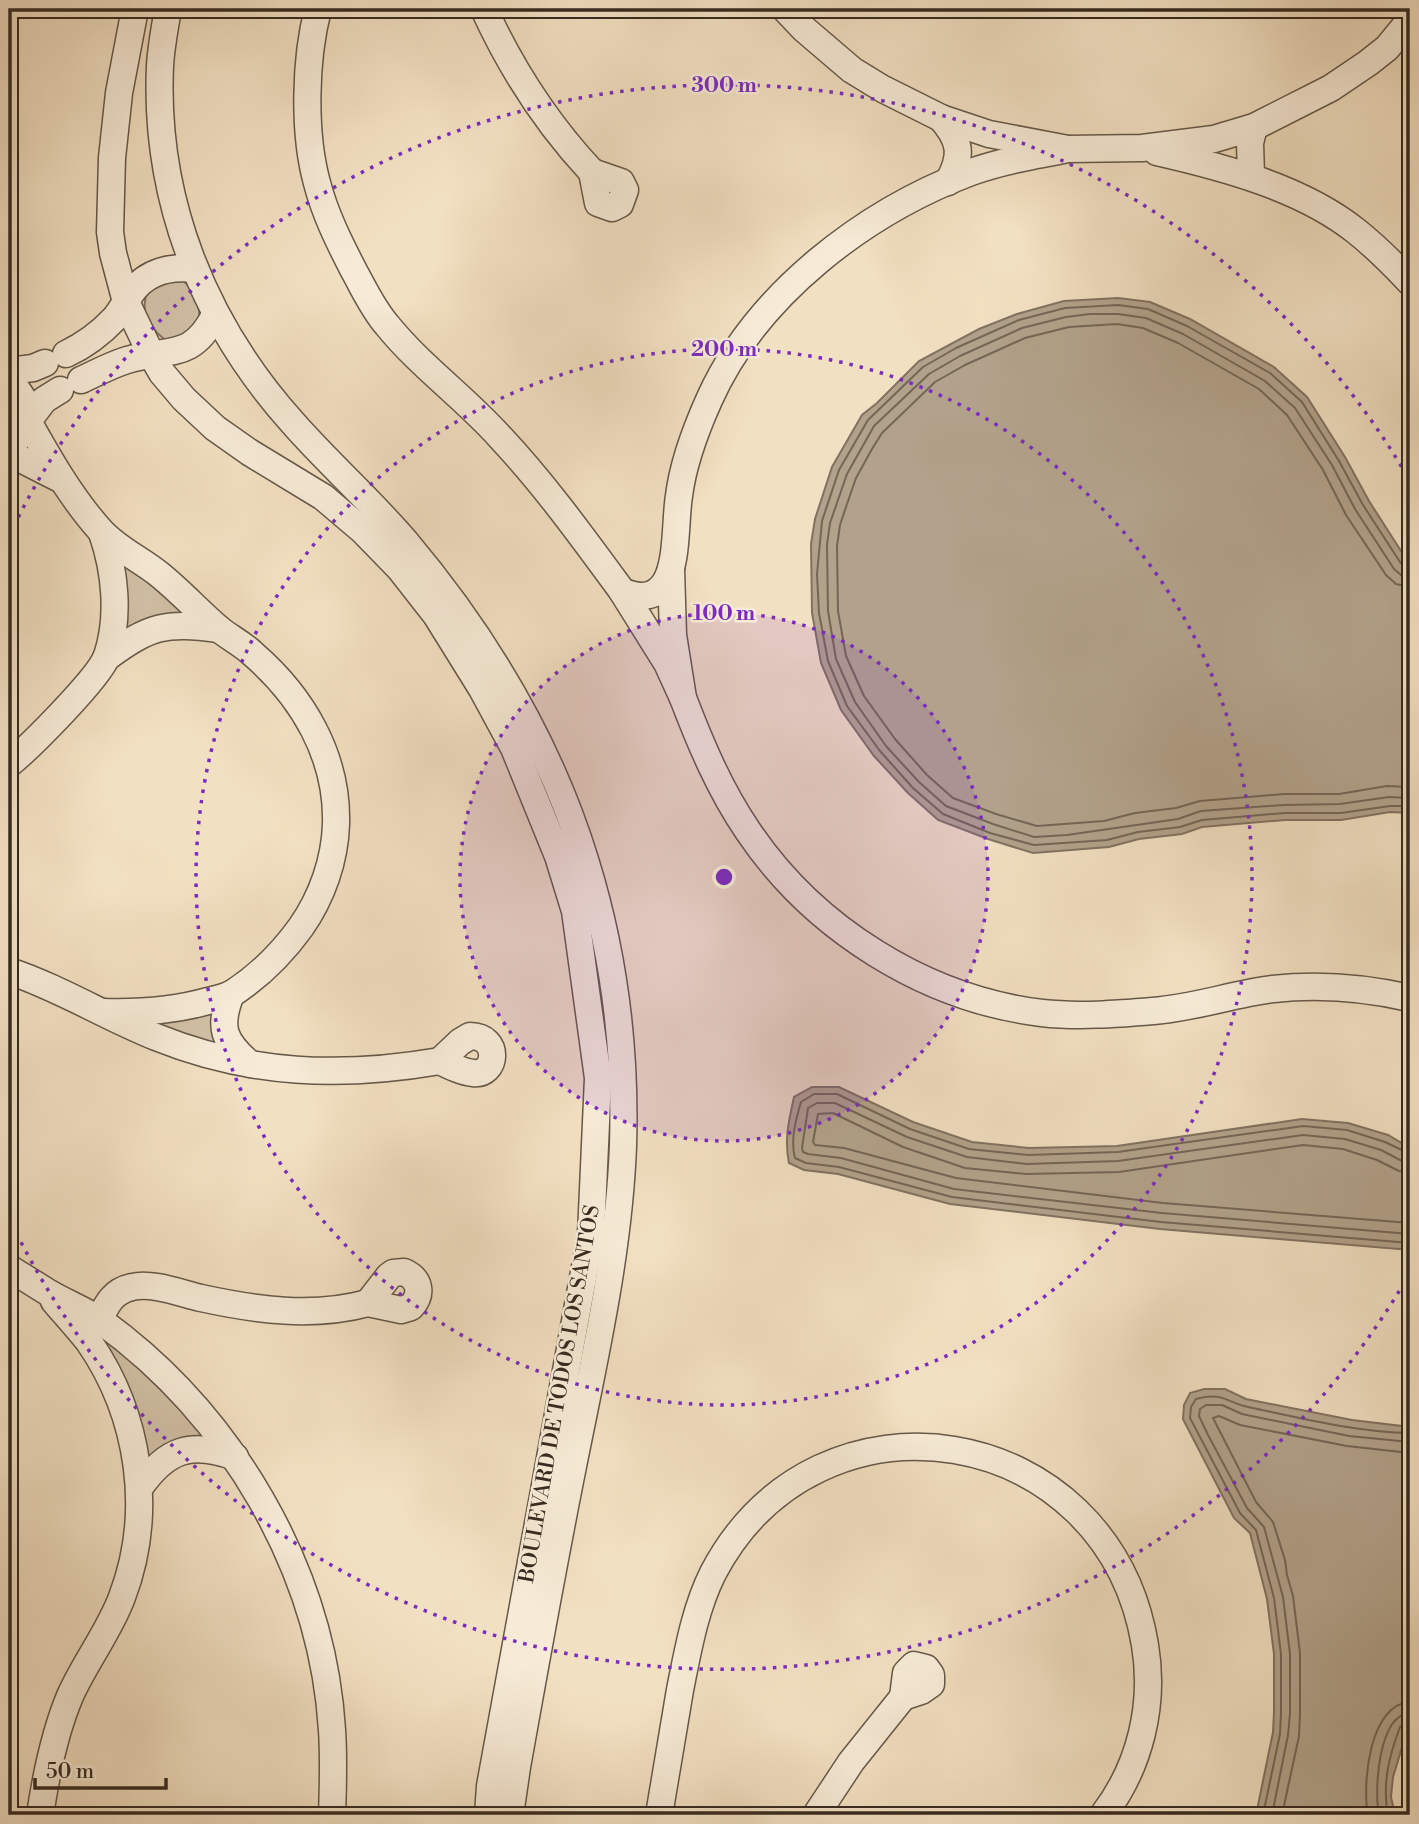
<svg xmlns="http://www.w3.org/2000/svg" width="1419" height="1824" viewBox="0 0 1419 1824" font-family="'Libre Bodoni',serif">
<rect width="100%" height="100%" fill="#f2e0c2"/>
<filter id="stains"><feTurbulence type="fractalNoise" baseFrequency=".00286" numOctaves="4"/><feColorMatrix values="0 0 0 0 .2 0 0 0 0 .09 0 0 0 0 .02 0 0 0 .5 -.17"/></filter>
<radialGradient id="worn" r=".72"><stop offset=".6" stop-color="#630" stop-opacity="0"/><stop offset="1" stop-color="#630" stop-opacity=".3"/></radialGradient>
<g fill="#d2c1a7" stroke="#847664" stroke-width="2">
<path d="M181 278C199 295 205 314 193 335L165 340C145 324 137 305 153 283Z"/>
<polygon points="134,563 194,610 126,634 123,569"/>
<polygon points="213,1010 223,1047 160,1027 164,1020"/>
<polygon points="107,1336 210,1439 148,1460 103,1340"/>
</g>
<g fill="#b2a28b" stroke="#817261" stroke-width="2">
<polygon points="1118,298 1150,302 1190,319 1274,367 1307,397 1345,457 1369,501 1410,565 1410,813 1390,812 1341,820 1285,820 1202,827 1182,834 1139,839 1109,847 1033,853 988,839 938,820 908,793 874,756 841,710 821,663 812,613 811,544 815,519 832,467 862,415 877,403 919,361 979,329 1017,314 1064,301"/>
<path d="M812 1087H839L913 1122 972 1142 1029 1148 1117 1146 1302 1119 1348 1123 1388 1135 1410 1148V1250L1160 1229 950 1204 838 1174 804 1170 789 1163C784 1140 789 1120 794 1097Z"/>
<polygon points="1204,1389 1225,1389 1246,1399 1352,1420 1410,1427 1410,1721 1393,1777 1391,1797 1395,1815 1256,1815 1273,1732 1274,1712 1274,1654 1267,1599 1250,1533 1234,1518 1183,1419 1184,1405 1190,1393"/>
</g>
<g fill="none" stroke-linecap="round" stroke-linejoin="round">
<g stroke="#746656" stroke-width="2">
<polyline points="1410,567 1405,567 1400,562 1363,505 1339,461 1302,402 1270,373 1187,326 1148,309 1118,305 1065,308 1019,320 956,348 923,367 868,420 839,470 822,521 817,574 819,613 828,661 847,706 880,751 913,788 943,814 990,833 1034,845 1107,840 1138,832 1180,827 1202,820 1285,813 1341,813 1390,806 1410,806"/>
<polyline points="1410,576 1401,575 1394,569 1355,509 1332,465 1295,408 1265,381 1183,334 1146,318 1118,314 1090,314 1066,317 1022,328 960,356 929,374 874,426 847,474 830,523 827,545 828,611 836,659 855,702 886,746 919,782 946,806 993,824 1034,837 1067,835 1178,819 1201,811 1284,805 1340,804 1389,797 1410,798"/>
<polyline points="1410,587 1396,584 1386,575 1346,515 1323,470 1287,415 1259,389 1178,343 1143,328 1117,324 1069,327 1025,338 965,365 935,382 882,433 872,449 856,478 847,504 840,525 837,546 838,611 846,656 864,696 895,739 927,775 953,798 996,814 1037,826 1104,821 1135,813 1176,808 1200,801 1284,794 1339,794 1387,786 1410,787"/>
<path d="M1410 1154 1385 1142 1347 1130 1303 1126 1118 1152 1028 1155 969 1149 910 1129 837 1094H814L801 1102C796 1119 790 1140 795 1158L806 1163 839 1167 952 1197 1161 1222 1410 1243"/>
<polyline points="1410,1162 1402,1161 1381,1150 1345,1139 1303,1135 1118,1161 1027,1164 967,1157 907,1137 835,1103 817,1103 808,1108 802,1148 803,1152 808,1154 841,1158 954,1189 1162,1213 1410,1234"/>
<polyline points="1410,1173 1399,1171 1377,1160 1343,1149 1303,1145 1119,1172 1026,1174 965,1168 903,1147 833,1113 818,1114 813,1142 815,1145 844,1148 956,1178 1163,1203 1410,1223"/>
<path d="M1263 1815 1280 1734 1281 1713V1654L1274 1598 1256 1530 1240 1513 1190 1418 1191 1407 1196 1399C1224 1392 1225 1402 1248 1407 1301 1418 1356 1432 1410 1433"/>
<polyline points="1272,1815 1288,1735 1290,1713 1290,1654 1283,1597 1264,1527 1247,1508 1208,1435 1199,1416 1200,1409 1206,1405 1222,1405 1242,1414 1349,1436 1410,1442"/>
<polyline points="1282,1815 1299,1736 1300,1713 1300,1653 1293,1596 1287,1575 1285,1560 1273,1522 1256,1502 1213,1418 1219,1416 1240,1425 1347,1446 1410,1453"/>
<path d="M1368 1815C1362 1785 1369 1704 1410 1702"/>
<path d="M1379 1815C1374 1791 1378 1715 1410 1713"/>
<path d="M1388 1815C1382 1784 1389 1756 1400 1727L1405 1723 1410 1722"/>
</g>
<defs>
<g id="minor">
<polyline points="135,9 119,93 112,158 110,232 113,253 126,302 151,354 162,373 184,399 215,428 249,452 323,497 362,530 400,569 436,615 482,689 514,748 558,856 575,911 598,1078 591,1234 490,1786 488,1815"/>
<path d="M168 9C165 27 161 47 160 66 154 200 204 324 293 423 329 464 370 500 405 541 485 636 550 744 586 863 614 954 626 1051 623 1146 619 1253 594 1361 573 1466 553 1566 535 1666 517 1767L510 1815"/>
<path d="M318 9C305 59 303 132 317 183 325 214 339 242 354 271 364 289 373 309 387 325 420 366 464 397 500 437 545 485 583 538 622 591 637 598 654 599 664 584 678 565 675 519 679 496 683 463 696 429 709 400 756 294 865 212 971 172 1002 161 1036 155 1068 149"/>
<path d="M484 9C511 68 548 125 592 172"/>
<polyline points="785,9 804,29 852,70 883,89 941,118 989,134 1068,149 1142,148 1214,139 1254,127 1331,88 1368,63 1387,48 1410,20"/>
<path d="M941 118C961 141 963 156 948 182"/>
<path d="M1157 152C1223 167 1302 188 1356 231 1375 246 1393 264 1410 282"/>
<polygon points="592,172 621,182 625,190 620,204 612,208 598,203"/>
<polyline points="1251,176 1250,143 1254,127"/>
<path d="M66 354C85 345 99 335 114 319 121 311 126 301 132 292 147 271 171 266 195 269"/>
<polyline points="9,371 33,368 45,363"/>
<polyline points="9,378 22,397 28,421 19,437 9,445"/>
<path d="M81 380C96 373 111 365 127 360 168 347 191 362 215 315"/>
<path d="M60 390 44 400 28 421C49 459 72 499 101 531 117 549 142 560 160 575 181 592 199 612 219 629 230 638 243 644 253 654 303 697 338 757 336 824 335 860 322 897 301 927 283 952 259 976 233 993 226 997 216 999 208 1001 173 1011 140 1013 103 1012"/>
<polyline points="9,453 62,480"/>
<polyline points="622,591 667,663 683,698 673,635 671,569"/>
<path d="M106 658C151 625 165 622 219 629"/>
<path d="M683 698C701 745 720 790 748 831 813 928 925 999 1042 1013 1078 1017 1117 1014 1153 1011 1194 1008 1233 994 1273 989 1318 984 1366 988 1410 998"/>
<path d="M9 764C29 748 99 678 107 656 120 617 115 570 102 533"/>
<path d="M9 971C60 988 106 1017 156 1037 250 1075 341 1078 440 1061"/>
<path d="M231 994C218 1027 223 1041 250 1064"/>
<path d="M470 1036C501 1036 497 1076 473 1073 462 1072 450 1066 440 1061L460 1042Z"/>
<path d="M9 1268C22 1276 36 1285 49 1293 66 1303 85 1310 101 1321 231 1415 322 1569 332 1730 334 1759 333 1787 332 1815"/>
<path d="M404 1272C420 1279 423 1294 411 1307L401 1310 368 1303 389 1276 393 1273Z"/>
<path d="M99 1320C107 1304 113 1291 132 1287 152 1282 180 1293 201 1298 256 1310 313 1318 368 1303"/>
<path d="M140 1487C167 1449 191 1441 235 1457"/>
<polygon points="914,1665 926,1668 931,1675 931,1684 921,1691 903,1697 906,1673"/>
<path d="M40 1815C46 1775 54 1734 70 1696 85 1662 109 1632 122 1597 154 1513 140 1416 89 1342 78 1328 66 1315 54 1301"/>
<path d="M659 1815C666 1773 673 1732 680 1690 688 1650 695 1609 713 1573 818 1373 1108 1421 1145 1645 1155 1705 1140 1767 1103 1815"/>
<polyline points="816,1815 851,1762 903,1697"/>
</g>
</defs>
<use href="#minor" stroke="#665849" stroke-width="29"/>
<use href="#minor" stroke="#f7ebd7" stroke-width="26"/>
</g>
<circle cx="724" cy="877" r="264" fill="#7b2cbf" fill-opacity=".12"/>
<g fill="none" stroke="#7b2cbf" stroke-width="3.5" stroke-dasharray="3.5 7">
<circle cx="724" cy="877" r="264"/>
<circle cx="724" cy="877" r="528"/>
<path d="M1410 1273A792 792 0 0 1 9 1218M9 536A792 792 0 0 1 1410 481"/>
</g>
<g text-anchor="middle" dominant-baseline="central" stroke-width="5" stroke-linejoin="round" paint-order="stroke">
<g font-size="21" fill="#372a21" stroke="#f7ebd7">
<text transform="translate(560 1394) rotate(-80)">BOULEVARD DE TODOS LOS SANTOS</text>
</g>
</g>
<circle cx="724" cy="877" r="10" fill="#7b2cbf" stroke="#f7ebd7" stroke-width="3.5"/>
<g font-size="21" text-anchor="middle" font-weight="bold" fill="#7b2cbf" stroke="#f7ebd7" stroke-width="5" stroke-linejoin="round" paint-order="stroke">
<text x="724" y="92">300 m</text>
<text x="724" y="356">200 m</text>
<text x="724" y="620">100 m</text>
</g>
<rect width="1419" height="1824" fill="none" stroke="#f2e0c2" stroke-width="35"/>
<rect x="10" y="10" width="1398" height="1803" fill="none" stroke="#372a21" stroke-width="3.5"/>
<rect x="18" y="18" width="1384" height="1789" fill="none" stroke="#372a21" stroke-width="2"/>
<path d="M35 1778v10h131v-10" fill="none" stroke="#372a21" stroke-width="3.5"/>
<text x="46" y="1778" font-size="21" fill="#372a21" stroke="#f7ebd7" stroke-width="5" paint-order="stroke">50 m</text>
<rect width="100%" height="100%" filter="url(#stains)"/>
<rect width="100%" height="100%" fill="url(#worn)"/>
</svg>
